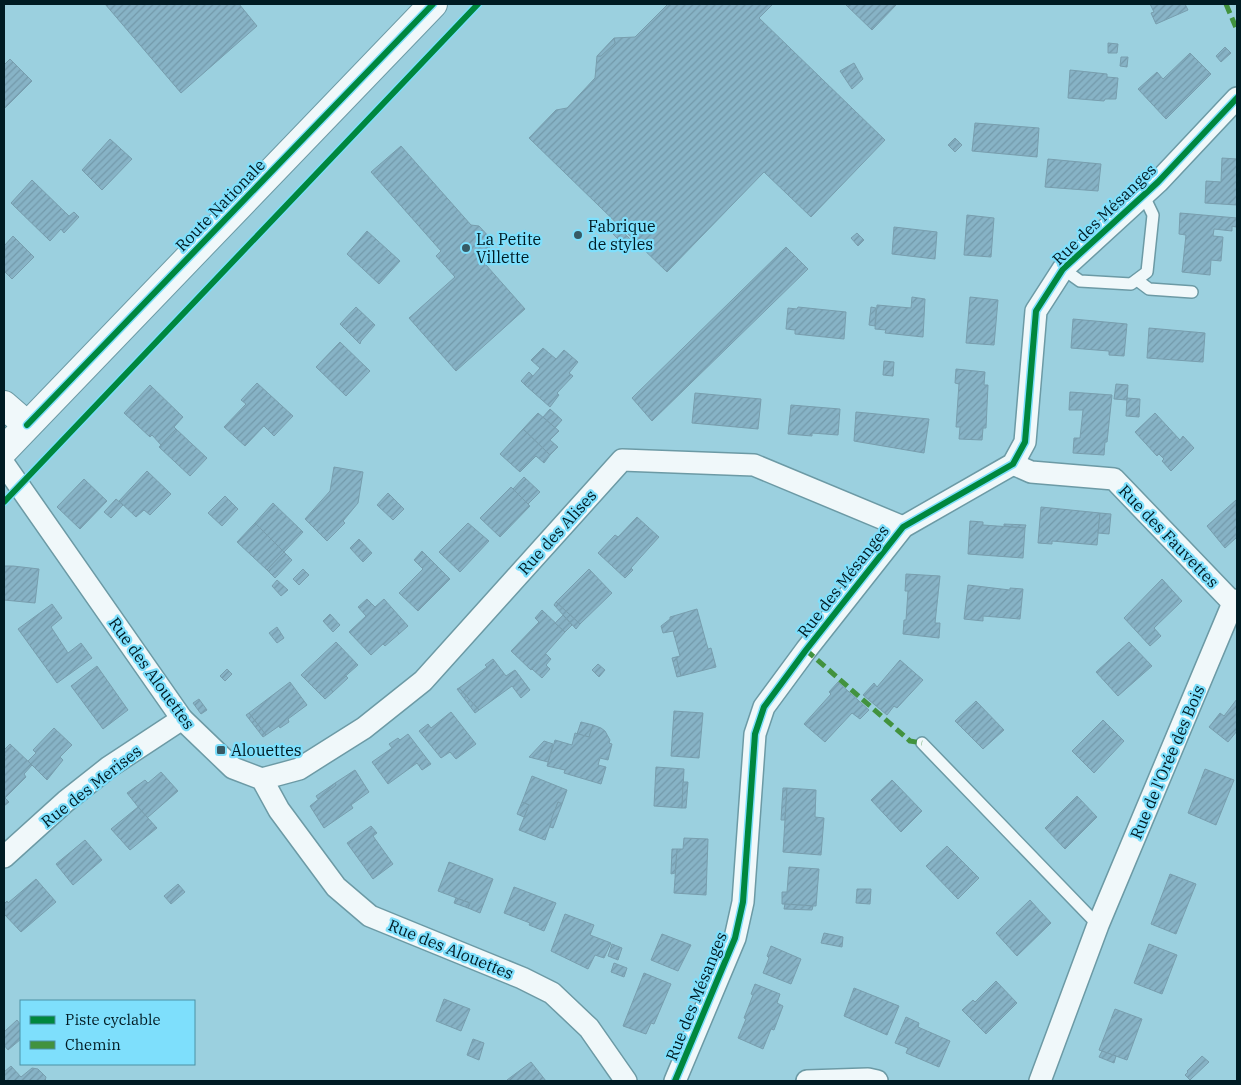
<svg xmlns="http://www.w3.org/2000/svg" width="1241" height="1085" viewBox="0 0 1241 1085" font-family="'IBM Plex Serif',serif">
<defs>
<pattern id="building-hatch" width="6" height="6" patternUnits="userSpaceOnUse" patternTransform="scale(1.25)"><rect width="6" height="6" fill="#87b3c6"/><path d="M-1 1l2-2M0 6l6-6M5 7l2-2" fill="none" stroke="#7399aa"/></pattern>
</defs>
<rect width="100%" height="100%" fill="#9bd0df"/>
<g fill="url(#building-hatch)" stroke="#789eae">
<polygon points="105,4 239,4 257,26 181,93"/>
<polygon points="668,4 773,4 759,18 885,140 811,217 764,172 667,272 637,243 633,246 629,241 632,238 529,138 556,110 567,108 595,78 597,56 601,56 615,43 614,38 635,37"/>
<polygon points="845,4 897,4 872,30"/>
<polygon points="1150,4 1185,4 1188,10 1156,24 1151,13 1154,12"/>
<polygon points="614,38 615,43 601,56 597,56"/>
<polygon points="1108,43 1118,44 1117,53 1108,53"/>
<polygon points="1225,47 1231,53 1221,62 1216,56"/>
<polygon points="1190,53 1211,74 1166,119 1138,89 1157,72 1163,79"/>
<polygon points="1121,57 1128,57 1127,67 1120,66"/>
<polygon points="10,59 32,81 4,109 4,65"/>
<polygon points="854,63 863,79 852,89 840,71"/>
<polygon points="1070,70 1107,74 1107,77 1118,78 1116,99 1105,99 1104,101 1068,98"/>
<polygon points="975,123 1039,128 1037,157 972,151"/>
<polygon points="955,138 962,145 955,152 948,145"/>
<polygon points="110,139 132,159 102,190 82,170"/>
<polygon points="401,146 471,225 479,226 491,239 490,247 479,257 525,309 456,371 409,318 455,277 436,256 441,251 371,172"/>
<polygon points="1222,158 1237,159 1237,205 1205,203 1206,181 1221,182"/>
<polygon points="1048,159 1101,164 1098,191 1045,187"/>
<polygon points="32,180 69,216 74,212 79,217 64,233 61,229 50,241 11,203"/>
<polygon points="1180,213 1237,218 1236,227 1232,226 1232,231 1214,229 1213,236 1223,237 1221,261 1211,260 1210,275 1182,272 1186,235 1179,234"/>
<polygon points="967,215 994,218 991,257 964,255"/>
<polygon points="894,227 937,232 935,259 892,254"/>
<polygon points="619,228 630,239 624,245 613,234"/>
<polygon points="367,231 400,261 379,284 347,254"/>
<polygon points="857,233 864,240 858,246 851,238"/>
<polygon points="13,236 34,257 12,279 4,271 4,246"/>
<polygon points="786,247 808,269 652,421 632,398"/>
<polygon points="912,297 925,299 923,337 885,333 886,330 875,329 877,305 911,308"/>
<polygon points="970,297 998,300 994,345 966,343"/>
<polygon points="356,307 375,325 361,341 360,344 340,324"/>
<polygon points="798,307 846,312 844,339 795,334 795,330 786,329 788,308 797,309"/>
<polygon points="871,307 876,308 875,326 869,325"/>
<polygon points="1073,319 1127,324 1124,356 1109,355 1109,351 1071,348"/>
<polygon points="1149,328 1205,333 1203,362 1147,358"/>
<polygon points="340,342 370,371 346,396 316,367"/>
<polygon points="543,348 556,359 564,350 578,362 569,373 573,376 557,393 559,395 550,407 525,385 540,368 531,360"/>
<polygon points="884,361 894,362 893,376 883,375"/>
<polygon points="956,369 985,372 984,385 988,385 986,428 983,428 982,440 959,439 960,427 956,427 959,384 955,383"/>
<polygon points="529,372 533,376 525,385 521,381"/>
<polygon points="257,383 293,416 274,436 264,426 245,446 224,427 246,404 241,400"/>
<polygon points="1116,384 1128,385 1127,400 1114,399"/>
<polygon points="150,385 183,417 174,427 176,429 161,445 152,435 150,437 124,413"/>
<polygon points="1070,392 1112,395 1107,442 1105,442 1104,455 1073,453 1074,438 1080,438 1083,410 1069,410"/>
<polygon points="695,393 761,399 758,429 692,423"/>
<polygon points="1127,398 1140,399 1139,417 1126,416"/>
<polygon points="791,405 840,409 838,435 812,433 812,436 788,434"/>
<polygon points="550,409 562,420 555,428 543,417"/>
<polygon points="856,412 929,419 924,453 854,441"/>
<polygon points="538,413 559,431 550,440 558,447 550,455 523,429"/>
<polygon points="1155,413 1180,440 1183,436 1194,448 1171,471 1162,461 1164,459 1159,454 1157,456 1135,432"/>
<polygon points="176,429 207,458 190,476 159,447"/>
<polygon points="523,429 550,455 544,463 536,456 520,472 500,454"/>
<polygon points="334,467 363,472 358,503 343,521 345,523 327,541 305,519 330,491"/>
<polygon points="147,471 171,494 150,515 144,510 136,517 119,501"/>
<polygon points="524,477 540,492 528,504 513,489"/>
<polygon points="84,479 107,501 80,529 57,507"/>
<polygon points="511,487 530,506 500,537 480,518"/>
<polygon points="388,493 404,509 393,520 377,505"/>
<polygon points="225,496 238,509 222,526 208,513"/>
<polygon points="116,499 123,505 111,518 104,512"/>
<polygon points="1236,500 1237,537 1225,548 1207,526"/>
<polygon points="273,503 303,532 284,552 255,523"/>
<polygon points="1041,507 1100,513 1097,545 1052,541 1052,544 1038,543"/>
<polygon points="1100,513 1111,514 1109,534 1098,533"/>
<polygon points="637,517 659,537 631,568 633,570 625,578 598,553 615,535 618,537"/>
<polygon points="970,521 983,522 983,525 1025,528 1023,558 968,554"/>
<polygon points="255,523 284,552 267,570 237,542"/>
<polygon points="468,523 489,541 460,572 439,552"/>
<polygon points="1004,524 1026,525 1025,528 1004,526"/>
<polygon points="359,539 372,553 363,562 350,548"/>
<polygon points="422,551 450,579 418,611 399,593 423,569 414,560"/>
<polygon points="284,552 292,560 275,578 267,570"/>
<polygon points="4,566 13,566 39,569 35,603 4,600"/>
<polygon points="303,569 309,575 299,585 293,579"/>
<polygon points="589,569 612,593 580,624 556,602"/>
<polygon points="906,574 940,576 935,623 940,623 939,638 903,634 904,620 906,620 908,591 905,591"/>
<polygon points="1162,579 1182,601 1154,628 1161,636 1150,646 1124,618"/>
<polygon points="277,580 288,590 281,596 272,586"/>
<polygon points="968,585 1010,590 1010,588 1023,589 1020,619 983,616 983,621 964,619"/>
<polygon points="367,599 375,607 384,599 408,626 399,634 397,631 371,655 349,632 366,616 358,607"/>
<polygon points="556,602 580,624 576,629 554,605"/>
<polygon points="52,604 62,618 51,627 68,653 81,643 92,658 57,683 18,629"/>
<polygon points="697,609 708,649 711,648 716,667 681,676 676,657 680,656 673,631 663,633 661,626 670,619 670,617"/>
<polygon points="542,610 565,632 531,670 511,651 539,622 535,618"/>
<polygon points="330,614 340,625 333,632 323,621"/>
<polygon points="563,615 572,625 565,632 555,623"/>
<polygon points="277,627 284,638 277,643 269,633"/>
<polygon points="397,631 399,634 385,646 383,644"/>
<polygon points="336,642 358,665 331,689 333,692 325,699 301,675"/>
<polygon points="1129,642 1152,666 1118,696 1096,672"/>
<polygon points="546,654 551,659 546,665 550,669 542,678 532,669"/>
<polygon points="676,657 681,676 677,677 672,658"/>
<polygon points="493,659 506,676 515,670 530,690 521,698 512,686 479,710 459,688 487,667 485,665"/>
<polygon points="900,660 923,680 897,708 894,706 887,715 863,695 874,683 877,687"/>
<polygon points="598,664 605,670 599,677 592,670"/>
<polygon points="97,666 128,710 103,729 71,686"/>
<polygon points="227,669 232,674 225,681 220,676"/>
<polygon points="346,676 348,678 333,692 331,689"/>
<polygon points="290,682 307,705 288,719 289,722 280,728 279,726 266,735 249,713"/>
<polygon points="838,682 869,710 860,719 852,713 825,742 804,724 831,694 829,692"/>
<polygon points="459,688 479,710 475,713 457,689"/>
<polygon points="199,699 207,710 201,714 193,703"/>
<polygon points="1237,699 1237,731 1228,742 1209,727 1220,713 1224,716"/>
<polygon points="976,701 1004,730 983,749 955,721"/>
<polygon points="674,711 703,713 699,758 671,756"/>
<polygon points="451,712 476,744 456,759 450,752 441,758 419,731 428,724 431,728"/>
<polygon points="249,713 266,735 263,737 246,715"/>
<polygon points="1103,720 1124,741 1094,773 1072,751"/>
<polygon points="581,722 593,725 589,737 577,734"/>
<polygon points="593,725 601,728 605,731 610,740 609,743 612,744 608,760 600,758 598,765 606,767 601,784 564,773 565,770 547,766 555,740 572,745 575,733 589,737"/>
<polygon points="54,728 72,745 60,757 63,760 47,780 28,761 36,753 33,750"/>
<polygon points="408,734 431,764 422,770 417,763 388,784 372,762 392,748 389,744 398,738 400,740"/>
<polygon points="544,741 553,744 548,762 529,757"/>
<polygon points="10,744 32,765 24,774 26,777 5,798 9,802 4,806 4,757 5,756 4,750"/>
<polygon points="656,767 684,769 682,808 654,806"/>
<polygon points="1205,769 1234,780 1216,825 1188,813"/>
<polygon points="355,770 369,792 351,805 353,808 324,828 310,806 336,785 335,783"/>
<polygon points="161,772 178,791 147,818 127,793 145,780 148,783"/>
<polygon points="532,776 567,790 562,804 558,802 545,840 519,830 529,805 522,802"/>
<polygon points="892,780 922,811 901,832 871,800"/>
<polygon points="683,782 688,782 686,808 682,808"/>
<polygon points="335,783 336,785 318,799 316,796"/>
<polygon points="783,788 787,788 785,820 781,820"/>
<polygon points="787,788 816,790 815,817 824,818 821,855 783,852"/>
<polygon points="1077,796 1097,817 1065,849 1045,828"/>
<polygon points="522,802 529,805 524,817 517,814"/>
<polygon points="558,802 562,804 553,828 550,827 552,820 551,820"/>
<polygon points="138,807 157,828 130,850 111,829"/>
<polygon points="371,826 377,833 373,836 393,864 373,879 347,843"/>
<polygon points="684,838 708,839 706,895 674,893 677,849 683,849"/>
<polygon points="85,840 102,860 73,885 56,864"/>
<polygon points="947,846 979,878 958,899 926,866"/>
<polygon points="672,849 677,849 675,873 671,874"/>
<polygon points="449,862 493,879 480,913 468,908 470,903 438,891"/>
<polygon points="789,867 819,869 816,906 782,904 782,892 787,892"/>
<polygon points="1170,874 1196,884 1176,934 1151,924"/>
<polygon points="36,879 56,902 21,932 4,914 4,904 7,901 8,903"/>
<polygon points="178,884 185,892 171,904 164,896"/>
<polygon points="514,887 556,903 544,931 529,925 530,923 504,913"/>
<polygon points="857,889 871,889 870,904 856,903"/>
<polygon points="456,898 470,903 468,908 454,903"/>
<polygon points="1030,900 1051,923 1017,956 996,933"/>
<polygon points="785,904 813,906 812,910 784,909"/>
<polygon points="565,914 594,925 590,935 611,943 604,958 595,955 588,969 551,951"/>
<polygon points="824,933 843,937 842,947 821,943"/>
<polygon points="662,934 691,945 678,971 651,960"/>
<polygon points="612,944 622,948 618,960 608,956"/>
<polygon points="1149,944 1177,955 1162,994 1134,983"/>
<polygon points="771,946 801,959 791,984 763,973 769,958 767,956"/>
<polygon points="614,963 627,968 624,977 611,972"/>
<polygon points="644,973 671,984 654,1024 651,1023 646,1034 623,1026"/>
<polygon points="996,981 1017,1003 986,1034 962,1010 973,1000 975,1002"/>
<polygon points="755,984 780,994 777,1003 783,1006 774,1030 771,1029 763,1049 738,1038 746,1019 744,1018 753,995 751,994"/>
<polygon points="854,988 899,1006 887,1035 844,1016"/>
<polygon points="444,999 470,1009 461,1031 436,1021"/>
<polygon points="1115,1009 1142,1019 1127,1060 1099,1050"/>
<polygon points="906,1017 919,1023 918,1027 950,1041 939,1067 906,1053 908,1048 895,1043"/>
<polygon points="17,1020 21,1025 21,1039 8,1050 4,1045 4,1032"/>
<polygon points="473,1039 484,1043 479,1060 467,1055"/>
<polygon points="1102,1051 1116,1056 1114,1063 1099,1057"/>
<polygon points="1202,1056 1209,1062 1190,1080 1185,1075 1188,1072 1187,1071"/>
<polygon points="531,1062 546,1081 508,1081 507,1080"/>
<polygon points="11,1066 21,1077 32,1068 38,1069 46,1077 45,1081 4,1081 4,1072"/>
</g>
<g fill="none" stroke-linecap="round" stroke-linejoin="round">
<defs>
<g id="lane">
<polyline points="1063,269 1080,281 1131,284 1147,272 1153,215 1143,194"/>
<polyline points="1137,280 1149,289 1192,292"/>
<polyline points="922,743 1098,925"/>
</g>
<g id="street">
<polyline points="4,464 182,719 233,768 262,779 279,810 336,887 370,916 522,978 552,993 589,1028 626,1081"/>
<polyline points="1013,464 1031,472 1114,479 1233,603"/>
<polyline points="262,779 299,769 364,728 423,681 622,460 754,465 903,527"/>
<polyline points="4,857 66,801 109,767 182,719"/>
<polyline points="675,1081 735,938 743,902 755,734 764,707 806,650 903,527 1013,464 1025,442 1036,311 1063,269 1158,182 1237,98"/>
<polyline points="807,1081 868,1079 877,1081"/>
<polyline points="1040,1081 1098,925 1233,603 1237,600"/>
</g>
<g id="secondary">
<polyline points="4,405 27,425"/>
<polyline points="4,450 433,4"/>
</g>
</defs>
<use href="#lane" stroke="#6c9aa5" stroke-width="14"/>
<use href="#street" stroke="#6c9aa5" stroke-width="24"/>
<use href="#secondary" stroke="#6c9aa5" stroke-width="30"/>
<use href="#lane" stroke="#f0f8fa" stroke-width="11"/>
<use href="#street" stroke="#f0f8fa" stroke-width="21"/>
<use href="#secondary" stroke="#f0f8fa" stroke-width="28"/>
<g stroke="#42923e" stroke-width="5" stroke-dasharray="10 5" stroke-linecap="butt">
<polyline points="1226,4 1237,30"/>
<polyline points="806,650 910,741 922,743"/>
</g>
<defs>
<g id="cycleway">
<polyline points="27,425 433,4"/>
<polyline points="4,502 478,4"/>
<polyline points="675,1081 735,938 743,902 755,734 764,707 806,650 903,527 1013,464 1025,442 1036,311 1063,269 1158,182 1237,98"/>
</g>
</defs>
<use href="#cycleway" stroke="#7edffc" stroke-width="9"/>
<use href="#cycleway" stroke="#00873e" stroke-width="6"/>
</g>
<g fill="#365a65" stroke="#7edffc" stroke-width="2">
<circle cx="578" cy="235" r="5"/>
<circle cx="466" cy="248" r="5"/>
<rect x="216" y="745" width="10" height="10" rx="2.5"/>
</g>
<g text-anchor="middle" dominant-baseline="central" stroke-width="4.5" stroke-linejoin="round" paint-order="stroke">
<g font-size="16" fill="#001b23" stroke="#7edffc">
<text transform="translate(220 205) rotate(-46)">Route Nationale</text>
<text transform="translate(1104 214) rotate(-44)">Rue des Mésanges</text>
<text transform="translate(557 532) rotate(-48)">Rue des Alises</text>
<text transform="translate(1169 536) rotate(46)">Rue des Fauvettes</text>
<text transform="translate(843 581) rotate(-52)">Rue des Mésanges</text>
<text transform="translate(152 673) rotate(54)">Rue des Alouettes</text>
<text transform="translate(1167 762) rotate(-67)">Rue de l'Orée des Bois</text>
<text transform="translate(91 786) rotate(-38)">Rue des Merises</text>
<text transform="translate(451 949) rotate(22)">Rue des Alouettes</text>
<text transform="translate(696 996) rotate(-68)">Rue des Mésanges</text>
</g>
<g font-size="16" fill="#001b23" stroke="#7edffc" text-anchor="start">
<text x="588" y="226">Fabrique<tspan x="588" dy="18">de styles</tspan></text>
<text x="476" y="239">La Petite<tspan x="476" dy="18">Villette</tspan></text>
<text x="231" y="750">Alouettes</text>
</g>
</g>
<rect width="1241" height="1085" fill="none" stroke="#001b23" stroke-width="10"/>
<rect x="20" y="1000" width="175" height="65" fill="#7edffc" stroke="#4c91a5"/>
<rect x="30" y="1016" width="25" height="8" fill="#00873e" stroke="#4c91a5"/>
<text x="65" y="1025" font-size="15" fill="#001b23">Piste cyclable</text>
<rect x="30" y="1041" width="25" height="8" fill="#42923e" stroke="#4c91a5"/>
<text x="65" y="1050" font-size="15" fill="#001b23">Chemin</text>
</svg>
